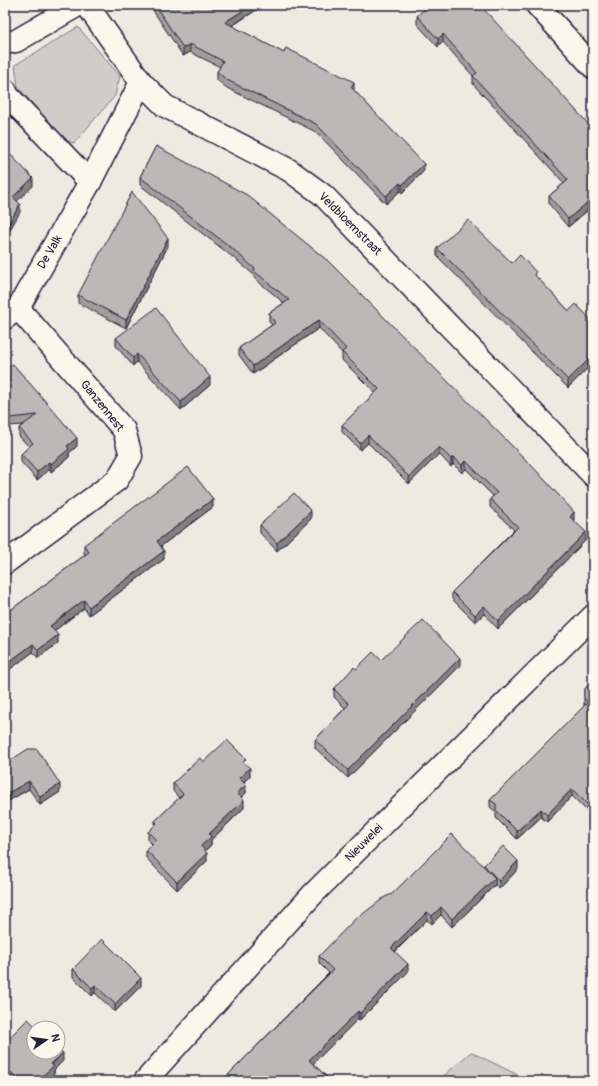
<svg xmlns="http://www.w3.org/2000/svg" width="598" height="1086" viewBox="0 0 598 1086" font-family="Pangolin,sans-serif">
<rect width="100%" height="100%" fill="#eeeae2"/>
<filter id="ink" filterUnits="userSpaceOnUse"><feTurbulence type="fractalNoise" baseFrequency=".025" numOctaves="2"/><feDisplacementMap in="SourceGraphic" scale="8" xChannelSelector="R" yChannelSelector="G"/><feConvolveMatrix kernelMatrix="1 2 1 2 8 2 1 2 1" color-interpolation-filters="sRGB"/></filter>
<g filter="url(#ink)">
<g fill="#d0cdc9" stroke="#797882">
<polygon points="78,27 120,76 115,96 74,143 64,140 18,87 15,65"/>
<polygon points="471,1052 530,1081 442,1081 440,1079"/>
</g>
<g fill="none" stroke-linecap="round" stroke-linejoin="round">
<defs>
<g id="street">
<polyline points="87,5 141,82 165,106 289,170 323,195 593,475"/>
<polyline points="537,5 593,67"/>
<polyline points="5,43 16,41 78,5"/>
<polyline points="5,90 8,96 90,182 18,308 5,318"/>
<polyline points="90,182 141,82"/>
<polyline points="5,563 117,480 131,456 124,430 18,308"/>
<polyline points="145,1081 313,894 593,616"/>
</g>
</defs>
<use href="#street" stroke="#22223b" stroke-width="25"/>
<use href="#street" stroke="#fbf7ec" stroke-width="22"/>
</g>
<g fill="#a29e9e" stroke="#22223b">
<polygon points="154,5 264,5 232,26 354,90 424,171 402,193 400,191 386,204 316,132 227,88 217,80 217,72 220,67 190,52 183,56 154,12"/>
<polygon points="417,16 593,129 593,216 588,210 568,227 549,204 549,196 564,183 473,84 473,76 443,42 438,47 417,24"/>
<polygon points="156,146 574,520 573,520 586,540 498,629 484,614 475,622 452,599 452,592 514,530 490,507 490,499 493,496 466,469 462,473 453,464 451,467 439,454 409,484 368,443 360,450 342,432 342,425 375,393 342,360 342,353 319,328 253,374 239,355 239,348 272,325 269,321 269,313 284,303 254,278 254,275 234,258 140,185 140,177"/>
<polygon points="168,246 126,328 78,303 78,295"/>
<polygon points="437,248 512,263 536,277 569,311 593,322 593,363 568,388 437,256"/>
<polygon points="116,338 210,385 181,410 137,362 133,366 116,346"/>
<polygon points="5,370 77,446 69,453 69,457 51,472 49,470 37,480 21,462 21,454 29,447 19,436 19,428 23,425 10,426 5,420"/>
<polygon points="213,507 161,546 164,559 89,615 84,608 54,631 58,643 38,658 33,652 5,673 5,614 85,555 84,553 84,545"/>
<polygon points="311,519 277,551 260,533 260,525"/>
<polygon points="381,660 460,666 348,778 315,748 315,740 345,708 334,697 334,689 356,669"/>
<polygon points="593,680 593,817 572,796 547,822 541,817 517,839 496,818 496,812 490,807 490,800 584,706 584,690"/>
<polygon points="203,762 246,764 250,776 244,782 246,793 241,798 244,808 211,840 211,845 205,851 207,861 177,890 146,858 146,850 152,844 148,840 148,832 155,825 155,821 179,798 173,791 173,783"/>
<polygon points="5,764 60,792 40,805 29,789 5,803"/>
<polygon points="484,865 518,869 499,889 495,885 452,927 441,915 432,924 427,920 395,952 408,972 360,1020 358,1019 313,1064 331,1081 222,1081 329,973 319,963 319,956 360,916 484,866"/>
<polygon points="73,969 141,986 115,1012 95,993 92,996 73,977"/>
<polygon points="5,1042 63,1061 54,1070 54,1074 45,1081 12,1081 5,1074"/>
</g>
<g fill="#848181" stroke="#22223b">
<polygon points="252,5 264,5 225,30 225,22"/>
<polygon points="443,34 443,42 438,47 438,39"/>
<polygon points="190,44 190,52 183,56 183,48"/>
<polygon points="354,82 354,90 351,95 351,87"/>
<polygon points="424,164 424,171 402,193 402,185"/>
<polygon points="33,178 33,186 13,205 13,197"/>
<polygon points="400,183 400,191 386,204 386,196"/>
<polygon points="588,202 588,210 568,227 568,219"/>
<polygon points="20,204 20,212 5,239 5,231"/>
<polygon points="168,238 168,246 126,328 126,320"/>
<polygon points="319,320 319,328 253,374 253,366"/>
<polygon points="137,354 137,362 133,366 133,358"/>
<polygon points="593,355 593,363 568,388 568,380"/>
<polygon points="210,377 210,385 181,410 181,402"/>
<polygon points="368,435 368,443 360,450 360,443"/>
<polygon points="77,438 77,446 69,453 69,457 51,472 51,464 67,446"/>
<polygon points="439,447 439,454 409,484 409,477"/>
<polygon points="453,457 453,464 451,467 451,459"/>
<polygon points="466,461 466,469 462,473 462,465"/>
<polygon points="49,462 49,470 37,480 37,472"/>
<polygon points="213,499 213,507 157,549 157,541"/>
<polygon points="311,511 311,519 277,551 277,543"/>
<polygon points="574,512 574,520 570,524 570,517"/>
<polygon points="586,532 586,540 498,629 498,621"/>
<polygon points="164,551 164,559 89,615 89,607"/>
<polygon points="84,600 84,608 50,634 50,626"/>
<polygon points="484,606 484,614 475,622 475,615"/>
<polygon points="58,635 58,643 38,658 38,650"/>
<polygon points="33,644 33,652 5,673 5,665"/>
<polygon points="460,658 460,666 348,778 348,770"/>
<polygon points="250,768 250,776 239,786 239,778"/>
<polygon points="29,781 29,789 5,803 5,795"/>
<polygon points="60,784 60,792 40,805 40,797"/>
<polygon points="246,785 246,793 237,801 237,793"/>
<polygon points="572,789 572,796 547,822 547,815"/>
<polygon points="244,800 244,808 211,840 211,845 201,854 201,846 209,834"/>
<polygon points="541,809 541,817 517,839 517,831"/>
<polygon points="207,853 207,861 177,890 177,882"/>
<polygon points="518,861 518,869 499,889 499,881"/>
<polygon points="495,878 495,885 452,927 452,919"/>
<polygon points="441,907 441,915 432,924 432,916"/>
<polygon points="427,912 427,920 391,955 391,948"/>
<polygon points="408,964 408,972 360,1020 360,1013"/>
<polygon points="141,978 141,986 115,1012 115,1004"/>
<polygon points="95,985 95,993 92,996 92,988"/>
<polygon points="358,1011 358,1019 309,1068 309,1060"/>
<polygon points="63,1053 63,1061 54,1070 54,1074 45,1081 36,1081"/>
</g>
<g fill="#bcb8b8" stroke="#22223b">
<polygon points="155,5 252,5 225,22 284,53 286,48 354,82 351,87 424,164 402,185 400,183 386,196 316,124 227,80 217,72 223,61 190,44 183,48"/>
<polygon points="429,5 480,5 593,129 593,208 588,202 568,219 549,196 568,180 473,76 477,73 443,34 438,39 417,16"/>
<polygon points="156,146 247,195 328,261 532,466 574,512 570,517 586,532 498,621 484,606 475,615 452,592 518,527 490,499 497,493 466,461 462,465 453,457 451,459 439,447 409,477 368,435 360,443 342,425 379,389 342,352 346,349 319,320 253,366 239,348 275,323 269,313 289,300 254,271 255,269 234,250 140,177"/>
<polygon points="5,149 33,178 13,197 20,204 5,231"/>
<polygon points="132,192 168,238 126,320 78,295"/>
<polygon points="468,220 512,263 520,255 536,272 534,274 569,311 576,304 593,322 593,355 568,380 437,248"/>
<polygon points="156,308 210,377 181,402 137,354 133,358 116,338"/>
<polygon points="13,364 77,438 67,446 69,449 51,464 49,462 37,472 21,454 33,443 19,428 37,415 10,418 5,412 5,370"/>
<polygon points="188,467 213,499 157,541 164,551 89,607 84,600 50,626 58,635 38,650 33,644 5,665 5,614 89,552 84,545"/>
<polygon points="294,493 311,511 277,543 260,525"/>
<polygon points="423,620 460,658 348,770 315,740 349,704 334,689 354,667 356,669 373,652 381,660"/>
<polygon points="593,680 593,810 572,789 547,815 541,809 517,831 496,810 496,804 490,800 588,702 584,698 584,690"/>
<polygon points="227,740 246,759 243,762 250,768 239,778 246,785 237,793 244,800 209,834 211,837 201,846 207,853 177,882 146,850 156,840 148,832 157,823 155,821 183,794 173,783 200,758 203,762"/>
<polygon points="28,749 37,749 60,784 40,797 29,781 5,795 5,764"/>
<polygon points="452,834 495,878 452,919 441,907 432,916 427,912 391,948 408,964 360,1013 358,1011 309,1060 331,1081 293,1081 291,1079 290,1081 222,1081 333,970 319,956 359,915 360,916 385,897 392,894"/>
<polygon points="503,846 518,861 499,881 484,865"/>
<polygon points="102,939 141,978 115,1004 95,985 92,988 73,969"/>
<polygon points="28,1019 37,1028 34,1028 34,1052 58,1052 58,1048 63,1053 51,1064 54,1066 36,1081 20,1081 5,1066 5,1042"/>
</g>
</g>
<g text-anchor="middle" dominant-baseline="central" stroke-width="3" stroke-linejoin="round" paint-order="stroke">
<g font-size="12" fill="#22223b" stroke="#fbf7ec">
<text transform="translate(350 224) rotate(45)">Veldbloemstraat</text>
<text transform="translate(50 252) rotate(-60)">De Valk</text>
<text transform="translate(102 406) rotate(51)">Ganzennest</text>
<text transform="translate(364 843) rotate(-45)">Nieuwelei</text>
</g>
</g>
<rect width="598" height="1086" fill="none" stroke="#fbf7ec" stroke-width="20"/>
<rect x="10" y="10" width="578" height="1066" fill="none" stroke="#22223b" stroke-width="1.5" filter="url(#ink)"/>
<g transform="translate(46 1040) rotate(77)"><circle r="19" fill="#fbf7ec" stroke="#a4a2a5"/>
<path d="M0-3L7 15L0 10L-7 15Z" fill="#22223b"/>
<text y="-6" font-size="11" font-weight="bold" text-anchor="middle" fill="#22223b">N</text>
</g>
</svg>
